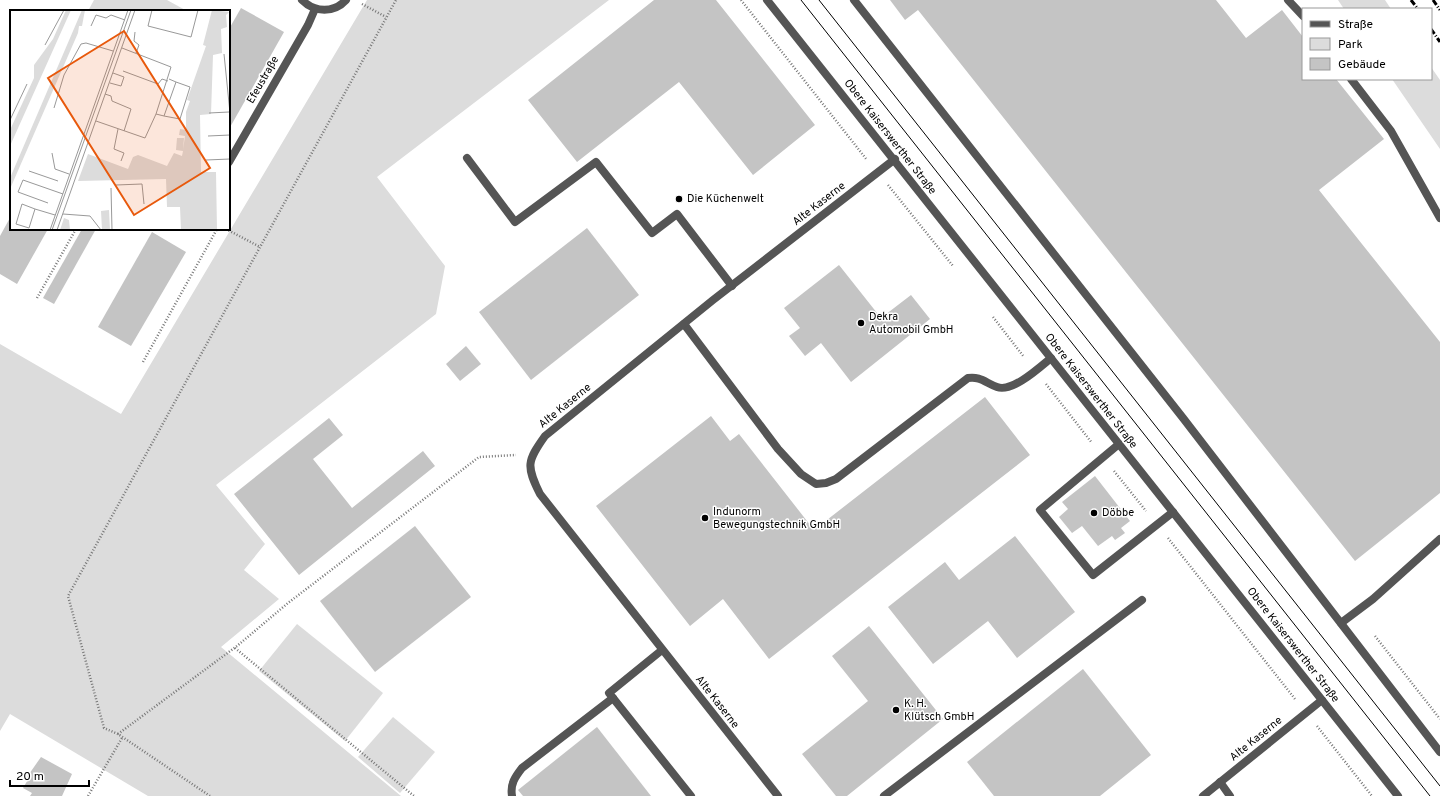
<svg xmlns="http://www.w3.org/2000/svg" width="1440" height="796" viewBox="0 0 1440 796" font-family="Overpass,sans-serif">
<rect width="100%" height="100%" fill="#fff"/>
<g fill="#dcdcdc">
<polygon points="94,0 167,0 187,11 88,11"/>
<polygon points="367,0 609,0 377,177 445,266 436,314 216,485 265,544 244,570 279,599 221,647 401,796 148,796 10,714 0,731 0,344 121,414"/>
<polygon points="1338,0 1385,0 1391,9 1344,9"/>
<polygon points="1431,67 1440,80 1440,149 1392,79 1431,79"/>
<polygon points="297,624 383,693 345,741 259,671"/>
<polygon points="393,717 435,752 400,793 358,757"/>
</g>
<g fill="#c4c4c4">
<polygon points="654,0 716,0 815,125 753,175 679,82 577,162 528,100"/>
<polygon points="890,0 1216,0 1246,38 1282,10 1303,37 1303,79 1336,79 1384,139 1319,190 1440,342 1440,493 1355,561 918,10 905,20"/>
<polygon points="241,8 284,32 229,129 229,29"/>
<polygon points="11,216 11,229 48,229 17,284 0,274 0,236"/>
<polygon points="587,228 639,295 531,380 479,312"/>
<polygon points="82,229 96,229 54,304 43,298"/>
<polygon points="152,232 186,252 131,346 98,327"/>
<polygon points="839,265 881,318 911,295 930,319 851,382 821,343 805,356 789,336 800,328 784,308"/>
<polygon points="466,346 481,364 460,381 446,364"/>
<polygon points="985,397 1030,455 769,659 723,599 690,626 596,506 711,416 730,441 739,434 814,530"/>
<polygon points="329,418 343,435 313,459 352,508 423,451 435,466 299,575 234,494"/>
<polygon points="1095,476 1130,521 1121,528 1125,533 1115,540 1112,536 1098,546 1082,526 1072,533 1059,517 1068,509 1062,502"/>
<polygon points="415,526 471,597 375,672 320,601"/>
<polygon points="1015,536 1075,612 1017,658 988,621 933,664 888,607 945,562 959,580"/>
<polygon points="869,626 943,719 847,796 836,796 802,754 868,701 832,656"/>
<polygon points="1083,669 1151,755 1100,796 994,796 967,762"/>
<polygon points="597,727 651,796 523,796 518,790"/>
<polygon points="41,757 72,774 62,796 30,796 32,793 23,788 29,778 27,777"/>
</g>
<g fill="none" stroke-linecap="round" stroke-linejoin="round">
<g stroke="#777" stroke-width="2.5" stroke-dasharray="1 2" stroke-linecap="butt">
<polyline points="741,0 867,160"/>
<polyline points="362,4 386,17"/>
<polyline points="888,185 953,266"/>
<polyline points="226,229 260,247"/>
<polyline points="37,298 76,229"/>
<polyline points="993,317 1024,357"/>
<polyline points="143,362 217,229"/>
<polyline points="1046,384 1092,443"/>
<polyline points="1114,471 1146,511"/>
<polyline points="1168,538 1295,699"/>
<polyline points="1375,636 1440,719"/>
<polyline points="235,648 414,796"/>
<polyline points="1317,726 1372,796"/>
<polyline points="118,734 237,646 288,603 479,457 516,455"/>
<polyline points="88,796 122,738"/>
<polyline points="210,796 118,734 104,728 68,596 396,0"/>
</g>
<g stroke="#555" stroke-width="8">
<polyline points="1288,0 1303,16"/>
<polyline points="1351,79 1391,131 1440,218"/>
<polyline points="467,158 515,222 596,162 652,233 677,214 732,286"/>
<polyline points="229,162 308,25 315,9"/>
<path d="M684 324 778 449 801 474 816 484 826 483 836 479 968 378C980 376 986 383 997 387 1012 393 1040 367 1051 358"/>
<polyline points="1119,444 1040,510 1093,575 1173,512"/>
<polyline points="1341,623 1373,599 1440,539"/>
<polyline points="662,650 609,693 691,796"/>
<polyline points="1220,782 1230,796"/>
<path d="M512 796C510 784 515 777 522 768L613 698"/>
<polyline points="884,796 1142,600"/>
</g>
<g stroke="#555" stroke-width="8">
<path d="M302 0C315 13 334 13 346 0"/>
<path d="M778 796 540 494C526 466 527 461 545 436L713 300 895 159"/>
<polyline points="1203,796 1322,700"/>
</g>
<g stroke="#555" stroke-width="8">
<polyline points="767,0 1398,796"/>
<polyline points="854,0 1183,418 1440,752"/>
</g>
<g stroke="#000" stroke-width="1">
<polyline points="801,0 1430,796"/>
<polyline points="819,0 1440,786"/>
</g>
<g stroke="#000" stroke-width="3" stroke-dasharray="6 2 1 2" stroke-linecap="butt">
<polyline points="1411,0 1418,9"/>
<polyline points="1433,0 1440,10"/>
<polyline points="1431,29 1440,42"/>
</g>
</g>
<g fill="#000" stroke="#fff" stroke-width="1.5">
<circle cx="679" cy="199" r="4"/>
<circle cx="861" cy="323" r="4"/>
<circle cx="1094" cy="513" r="4"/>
<circle cx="705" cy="518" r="4"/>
<circle cx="896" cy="710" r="4"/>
</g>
<g text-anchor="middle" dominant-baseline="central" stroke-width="3" stroke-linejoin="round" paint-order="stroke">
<g font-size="11" fill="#000" stroke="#fff">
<text transform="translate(263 80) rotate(-60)">Efeustraße</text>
<text transform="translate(890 137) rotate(52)">Obere Kaiserswerther Straße</text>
<text transform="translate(819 204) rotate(-38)">Alte Kaserne</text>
<text transform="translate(1091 391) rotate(52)">Obere Kaiserswerther Straße</text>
<text transform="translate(565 406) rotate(-39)">Alte Kaserne</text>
<text transform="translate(1293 645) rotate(52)">Obere Kaiserswerther Straße</text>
<text transform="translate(717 702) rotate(52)">Alte Kaserne</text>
<text transform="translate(1256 739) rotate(-39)">Alte Kaserne</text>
</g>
<g font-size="11" fill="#000" stroke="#fff" text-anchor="start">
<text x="687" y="199">Die Küchenwelt</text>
<text x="869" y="317">Dekra<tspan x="869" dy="13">Automobil GmbH</tspan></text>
<text x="713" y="512">Indunorm<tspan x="713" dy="13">Bewegungstechnik GmbH</tspan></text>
<text x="1102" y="513">Döbbe</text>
<text x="904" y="704">K. H.<tspan x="904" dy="13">Klütsch GmbH</tspan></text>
</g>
</g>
<g transform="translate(10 10)">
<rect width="220" height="220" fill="#fff"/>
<path d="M56 0H61L0 136V120L24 68V55L43 29ZM72 0H75L72 16H69L68 23 0 179V168ZM202 0 219 2 216 5 217 17 211 19 212 43 203 45 201 104 190 105 191 162H206L207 220H171L170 197H157L156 169 68 171 78 144 118 159 123 147 128 145 157 156 164 143 172 146 173 141 166 140 167 128H174L173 140 175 126 169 125 170 119 176 120V102L180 91 177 90 196 36 193 35ZM99 200 100 220H92L91 201ZM54 208 59 210 60 220H50Z" fill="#dcdcdc"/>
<path fill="none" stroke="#999" stroke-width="1" d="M142 0 138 16 181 27 188 0M81 16 86 5 96 8 101 5 115 10M125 22 124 31 129 35 126 43M35 35 54 0M214 44 220 103M113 61 148 74 152 69 158 71M100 73 111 76 114 67 103 63M95 84 101 86 102 91 121 99 114 121M44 98 54 65 71 34 76 33 103 41M199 103 219 102M146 104 154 106 166 72 159 69M154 106 170 109 180 77 166 72M0 110 17 74M86 111 135 128 146 104 161 57 112 38M108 119 104 139 114 143 111 151M198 126 220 125M42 143 45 159 59 164M196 150 220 149M19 161 48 171M106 175 132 174 134 194M101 178 102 220M38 193 8 182 13 170 53 184M25 199 12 194 6 214 19 218 25 199 45 205M53 204 80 206 91 220M40 220 118 0M42 220 121 0M47 220 125 0"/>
<path fill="#e8590c" fill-opacity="0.15" stroke="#e8590c" stroke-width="2" d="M114 21 200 158 124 205 38 68Z"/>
<rect width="220" height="220" fill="none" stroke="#000" stroke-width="2"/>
</g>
<rect x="1302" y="8" width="130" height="72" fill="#ffffff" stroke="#999999"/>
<rect x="1310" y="21" width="20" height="6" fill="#555555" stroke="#999999"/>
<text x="1338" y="28" font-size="12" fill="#000000">Straße</text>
<rect x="1310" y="38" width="20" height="12" fill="#dcdcdc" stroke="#999999"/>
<text x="1338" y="48" font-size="12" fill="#000000">Park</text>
<rect x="1310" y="58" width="20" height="12" fill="#c4c4c4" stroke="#999999"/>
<text x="1338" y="68" font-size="12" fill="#000000">Gebäude</text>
<path d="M10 780v6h79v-6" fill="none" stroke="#000000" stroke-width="2"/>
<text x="16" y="780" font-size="12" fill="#000000" stroke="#ffffff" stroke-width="3" paint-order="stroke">20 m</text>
</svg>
